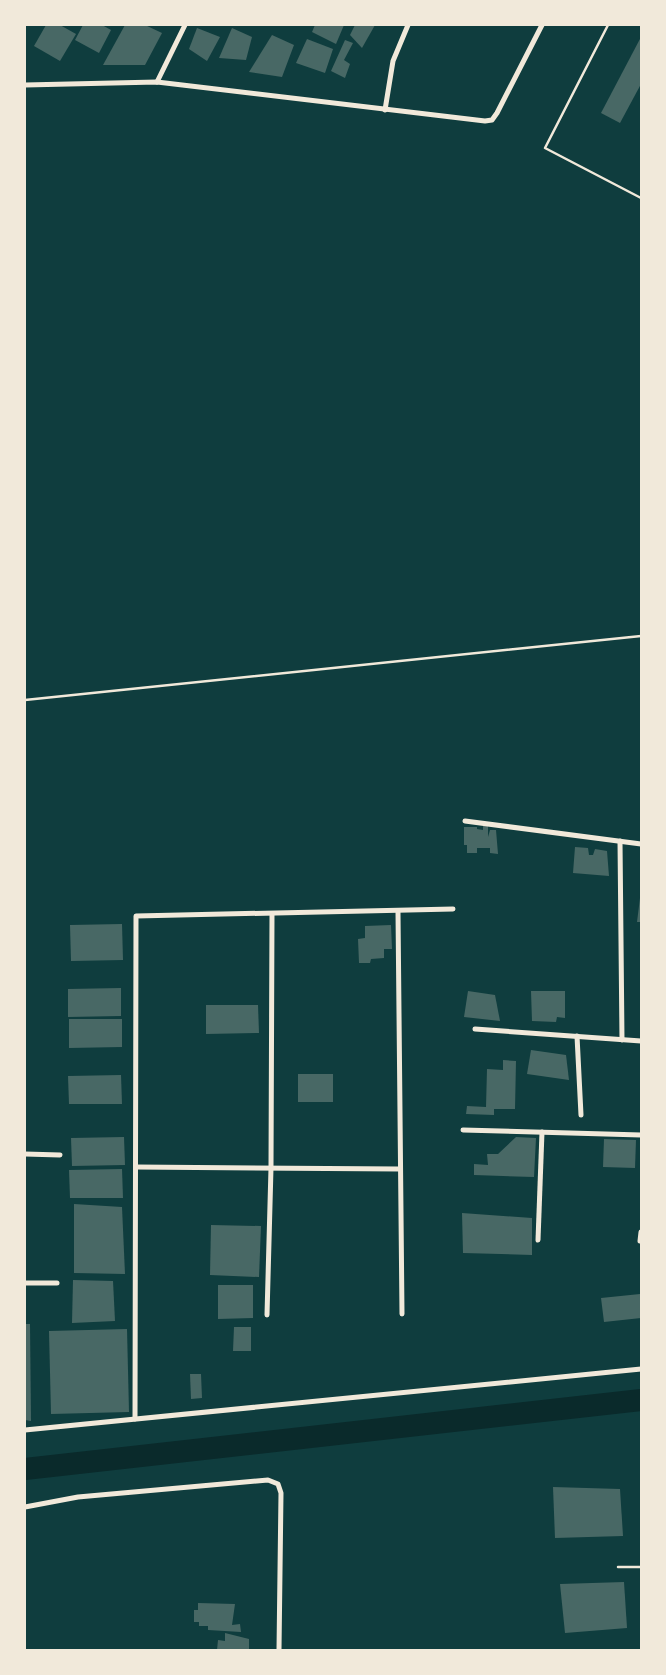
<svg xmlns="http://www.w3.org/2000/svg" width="666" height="1675" viewBox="0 0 666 1675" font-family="'PT Serif',serif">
<rect width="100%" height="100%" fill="#0f3d3e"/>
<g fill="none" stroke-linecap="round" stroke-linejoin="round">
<polyline stroke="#0a2a2b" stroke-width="22" points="25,1469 641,1400"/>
</g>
<g fill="#486865">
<polygon points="46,25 60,25 76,34 60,61 34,46"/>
<polygon points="83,25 102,25 111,30 99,53 75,40"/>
<polygon points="125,25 145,25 162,33 145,65 103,65"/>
<polygon points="315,25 344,25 336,44 312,32"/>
<polygon points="355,25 375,25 362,48 350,35"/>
<polygon points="197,28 220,37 207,61 189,49"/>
<polygon points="232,28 252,37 246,60 219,58"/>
<polygon points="272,35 294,45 282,77 249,72"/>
<polygon points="641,37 641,84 620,123 601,113"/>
<polygon points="307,39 333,49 325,73 296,63"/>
<polygon points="345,40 353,43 344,60 350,64 345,78 331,71"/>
<polygon points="483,826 488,826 488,837 490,830 496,830 498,854 490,853 490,848 477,848 477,853 467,853 467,845 464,845 464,827 477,827 477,829 483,830"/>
<polygon points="575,847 588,848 589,855 593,855 595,849 607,851 609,876 573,873"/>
<polygon points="640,898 641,898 641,922 637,922"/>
<polygon points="122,924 123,960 71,961 70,925"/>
<polygon points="391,925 392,949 384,949 384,958 371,959 370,963 359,963 358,939 365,938 365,926"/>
<polygon points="121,988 121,1016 68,1017 68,989"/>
<polygon points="468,991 495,995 500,1021 464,1017"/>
<polygon points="531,991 565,991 565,1018 557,1017 556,1022 532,1021"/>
<polygon points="206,1005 258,1005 259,1033 206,1034"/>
<polygon points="69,1019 122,1019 122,1047 69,1048"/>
<polygon points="531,1050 566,1055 569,1080 527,1074"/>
<polygon points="503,1060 516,1061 515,1109 494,1109 494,1115 466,1114 467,1106 486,1107 487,1069 503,1070"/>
<rect x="298" y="1074" width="35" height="28"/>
<polygon points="121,1075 122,1104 69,1104 68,1076"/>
<polygon points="124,1137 125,1165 72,1166 71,1138"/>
<polygon points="516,1137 536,1138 534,1177 474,1175 474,1164 488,1165 487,1154 498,1154"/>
<polygon points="604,1139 636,1140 635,1168 603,1167"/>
<polygon points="122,1169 123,1198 70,1198 69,1170"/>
<polygon points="74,1204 122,1207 125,1274 74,1273"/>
<polygon points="462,1213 532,1218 532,1255 463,1253"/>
<polygon points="211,1225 261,1226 259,1277 210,1275"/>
<polygon points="73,1280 113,1281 115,1321 72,1323"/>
<polygon points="218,1285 253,1285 253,1318 218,1319"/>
<polygon points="640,1294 641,1318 604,1322 601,1298"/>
<polygon points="25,1324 30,1324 31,1421 25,1420"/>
<polygon points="234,1327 251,1327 251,1351 233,1351"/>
<polygon points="127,1329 129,1412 51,1414 49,1331"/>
<polygon points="190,1374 201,1374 202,1398 191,1399"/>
<polygon points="553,1487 620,1489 623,1536 555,1538"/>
<polygon points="624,1582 627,1628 565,1633 560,1584"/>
<polygon points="198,1603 235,1604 232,1625 240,1624 241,1632 208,1630 208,1626 199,1626 199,1622 194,1622 194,1610 198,1610"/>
<polygon points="225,1633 249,1639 249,1650 217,1650 218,1640 225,1641"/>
</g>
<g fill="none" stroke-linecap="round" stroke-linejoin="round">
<g stroke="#f1e9da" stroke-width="2.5">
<polyline points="608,25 545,148 641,198"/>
<polyline points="25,700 641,636"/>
<polyline points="618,1567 641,1567"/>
</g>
<g stroke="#f1e9da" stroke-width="5">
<polyline points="157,82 185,25"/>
<polyline points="25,85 157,82 485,121 492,120 497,113 542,25"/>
<polyline points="385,110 393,61 408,25"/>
<polyline points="465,821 641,844"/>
<polyline points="620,841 622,1040"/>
<polyline points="398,912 402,1314"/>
<polyline points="475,1029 641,1041"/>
<polyline points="577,1036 581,1115"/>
<polyline points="463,1130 641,1135"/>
<polyline points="25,1154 60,1155"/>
<polyline points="136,1167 399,1169"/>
<polyline points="538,1240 542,1132"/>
<polyline points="640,1241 641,1232"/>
<polyline points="25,1283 57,1283"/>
<polyline points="267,1315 271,1168 272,914"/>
<polyline points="135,1419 136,916 453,909"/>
<polyline points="25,1430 641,1369"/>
<polyline points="25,1507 78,1497 268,1480 278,1484 281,1493 279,1650"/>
</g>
</g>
<rect width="666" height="1675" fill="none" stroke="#f1e9da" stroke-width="52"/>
</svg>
